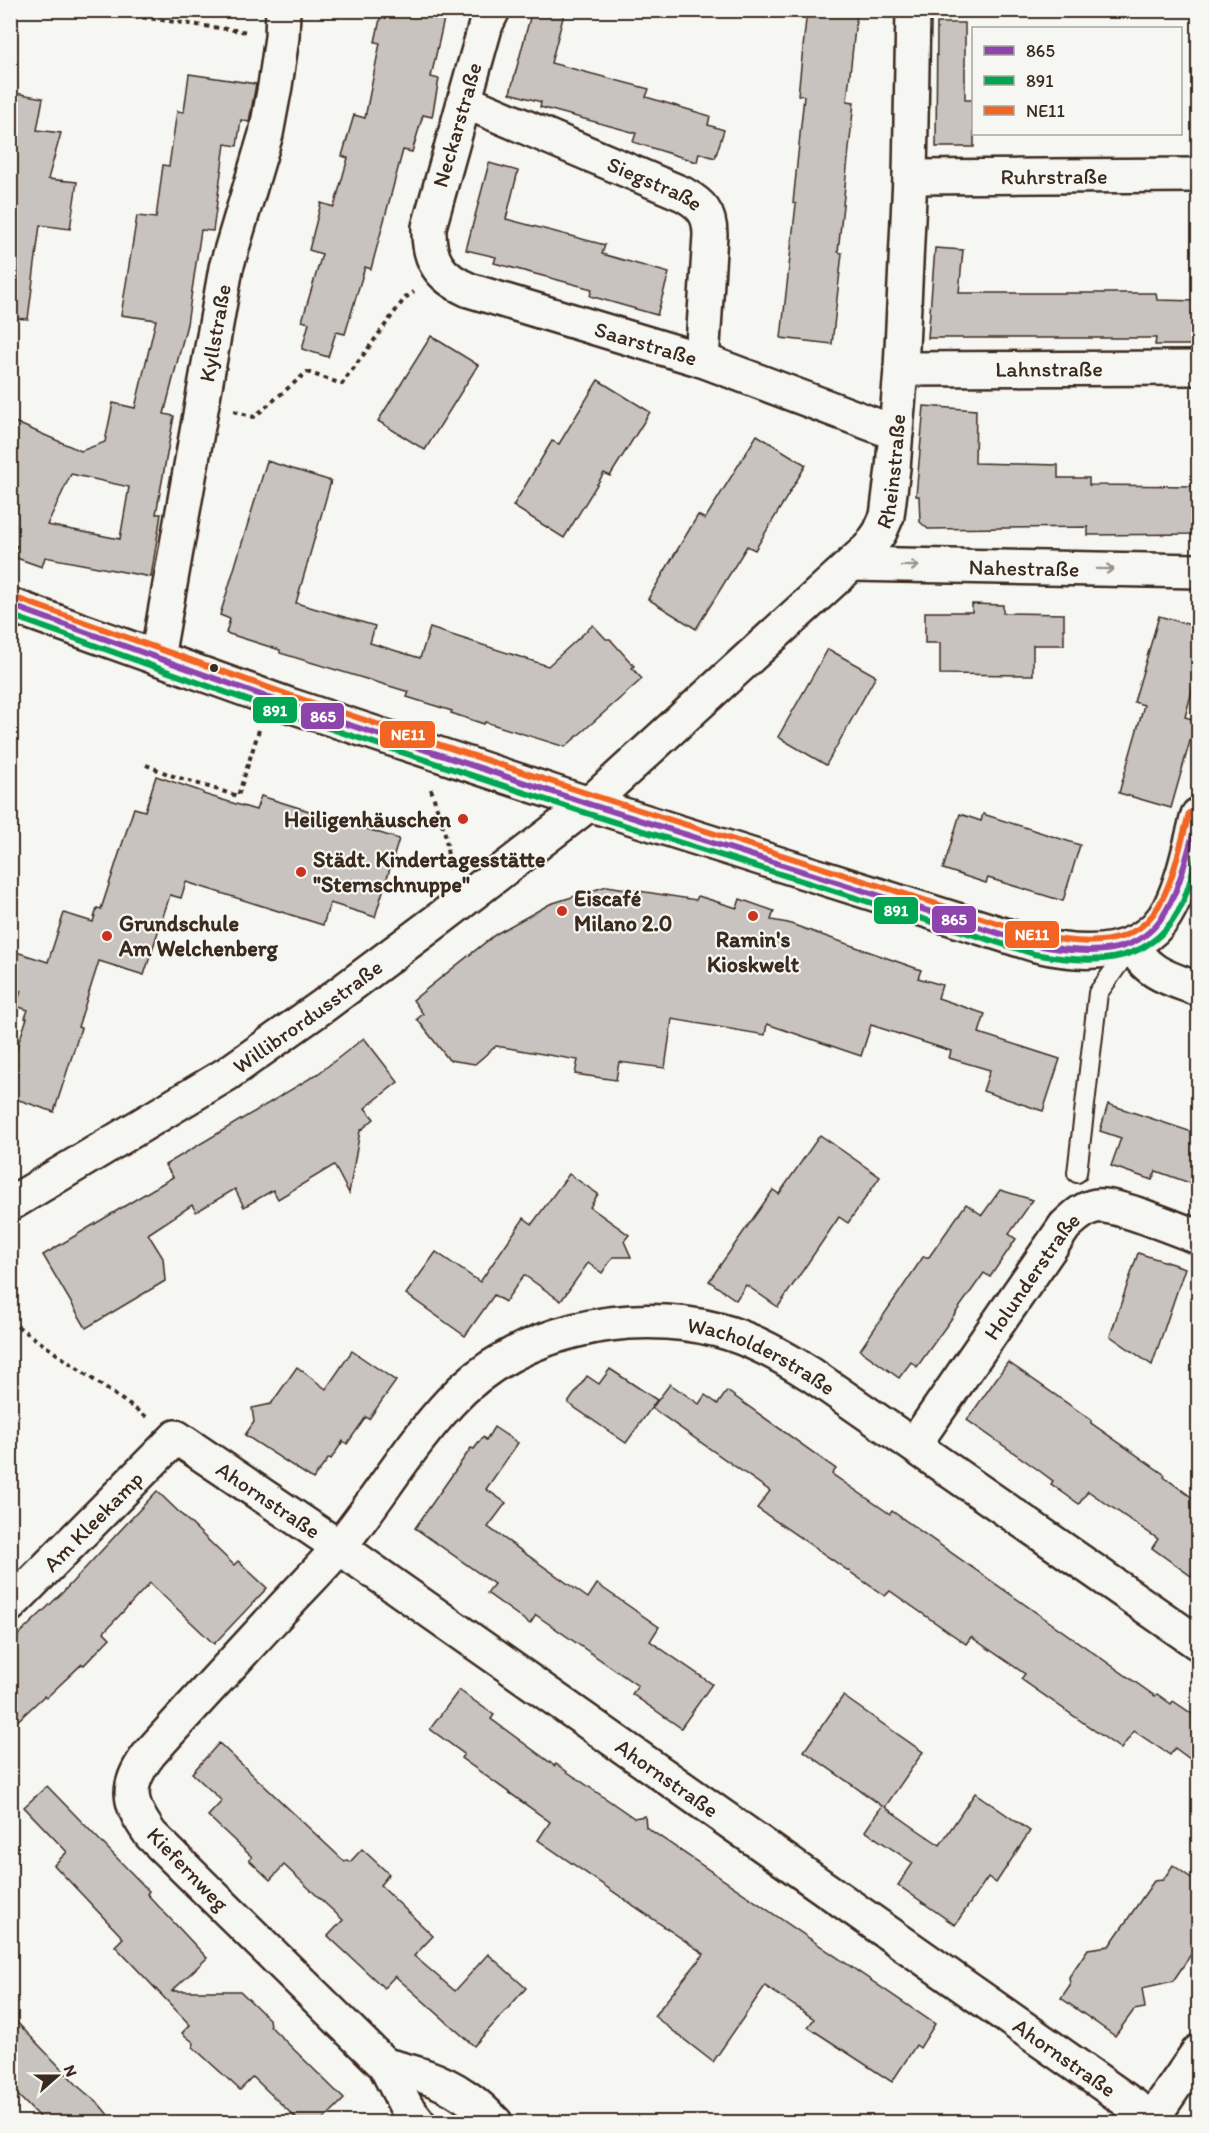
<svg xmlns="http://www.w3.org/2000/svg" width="1209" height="2133" viewBox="0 0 1209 2133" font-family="Itim,sans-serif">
<rect width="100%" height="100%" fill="#f6f6f2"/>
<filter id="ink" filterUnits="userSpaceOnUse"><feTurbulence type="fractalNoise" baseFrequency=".0167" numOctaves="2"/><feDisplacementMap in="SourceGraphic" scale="12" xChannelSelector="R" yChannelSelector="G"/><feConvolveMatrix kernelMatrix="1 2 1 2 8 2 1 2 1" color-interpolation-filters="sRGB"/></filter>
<g filter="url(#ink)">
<g fill="#c8c3be" stroke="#3b2a1e" stroke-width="1.5" fill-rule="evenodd">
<polygon points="382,10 446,10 431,77 439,79 432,117 423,115 412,152 403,150 371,269 365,267 345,334 336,332 328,357 302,349 309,323 302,321 322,254 309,250 321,203 334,207 348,158 342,156 354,115 365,118 380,43 375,42"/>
<polygon points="532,10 565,10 551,63 649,89 646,97 710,116 708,125 724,130 715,158 699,153 697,162 633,142 636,133 540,107 541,102 510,93"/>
<polygon points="807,10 857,10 847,101 854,102 838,252 842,253 832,344 781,338 796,204 793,203 804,96 798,95"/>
<polygon points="937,23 965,23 965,100 974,100 974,147 936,147"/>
<path d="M189 74 256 84 249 122 241 120 237 146 225 144 213 231 201 230 187 324 164 414 174 416 156 514H161L151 577 45 557 42 567 11 556 17 546 10 543V420L81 451 105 442 113 403 135 408 156 320 121 315 137 216 156 218 163 165 169 166 177 111 184 112ZM71 474 129 487 120 539 47 525Z"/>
<polygon points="10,92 43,98 37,130 61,133 48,179 77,182 70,229 40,225 28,319 10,318"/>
<polygon points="489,163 518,171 506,219 605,245 602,254 669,273 657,315 590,296 592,289 494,263 496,257 466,250"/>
<polygon points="935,248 963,250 959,293 1156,293 1157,300 1198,301 1198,345 1155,345 1156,338 928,338"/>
<polygon points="431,336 478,365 425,450 378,421"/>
<polygon points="598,380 650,412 610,476 604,473 564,538 513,506 552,441 559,444"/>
<polygon points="924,406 976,410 975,463 1058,465 1058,478 1089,478 1089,485 1198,486 1198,534 1088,535 1088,527 928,529 920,522 919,496 916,496"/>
<polygon points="757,435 806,465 755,550 747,546 696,629 648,599 698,515 705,519"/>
<polygon points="267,461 331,481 296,603 375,626 370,643 420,658 430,628 548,666 593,625 606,639 610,639 634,666 632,668 642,679 565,747 485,722 484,724 451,713 452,711 407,697 409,692 280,653 280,650 226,633 230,619 220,615"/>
<polygon points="972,604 1003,605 1003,613 1064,614 1064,645 1033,645 1033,675 940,674 940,643 925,643 925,612 972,612"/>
<polygon points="1159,616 1198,627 1198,669 1185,717 1196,720 1171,808 1119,793 1144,705 1134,702"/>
<polygon points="828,649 876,676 826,765 778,737"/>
<polygon points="156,776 203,792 203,794 256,810 261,796 399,839 375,917 330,903 323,925 186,882 181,898 170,895 144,975 99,961 78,1027 81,1028 54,1112 10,1097 10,1068 27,1018 25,1018 28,1010 16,1006 21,991 10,988 10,950 48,962 64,913 93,922 97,908 101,909 134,808 145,811"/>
<polygon points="960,814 981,821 983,814 1080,845 1063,901 988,878 986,883 943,869"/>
<polygon points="607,886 696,900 698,896 737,908 740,899 774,911 771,920 788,923 921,970 918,978 942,985 938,998 985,1014 979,1033 1060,1059 1043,1111 983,1091 990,1070 949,1058 951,1051 871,1025 861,1056 767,1024 765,1035 672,1019 665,1068 619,1062 616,1080 575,1074 578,1060 496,1046 475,1064 449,1060 417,1019 423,1014 413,1000 496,934 550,904"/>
<polygon points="364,1038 398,1082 365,1108 374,1119 360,1131 349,1193 334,1165 278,1199 273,1190 244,1207 235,1189 196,1212 192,1205 148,1234 163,1258 165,1281 86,1328 43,1255 173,1177 165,1165 319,1073"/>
<polygon points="1108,1104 1198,1134 1198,1186 1156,1171 1152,1180 1111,1166 1121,1138 1100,1131"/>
<polygon points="820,1135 880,1177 848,1223 839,1217 778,1307 746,1285 736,1300 709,1281 773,1190 779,1194"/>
<polygon points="569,1174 598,1194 590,1207 629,1235 624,1241 631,1257 613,1257 602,1273 588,1263 561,1301 524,1275 505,1302 494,1295 465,1336 406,1294 436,1252 480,1282 524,1218 532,1224"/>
<polygon points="1000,1190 1033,1200 1009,1234 1016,1239 990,1277 984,1273 917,1367 911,1362 899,1378 860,1350 923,1257 929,1257 966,1204 982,1215"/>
<polygon points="1138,1253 1185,1268 1152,1365 1110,1336"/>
<polygon points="352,1351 396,1381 369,1419 366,1417 347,1444 343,1441 331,1459 329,1458 313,1479 245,1435 254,1422 252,1408 271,1404 297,1367 326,1389"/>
<polygon points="1008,1362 1091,1420 1091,1423 1165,1475 1164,1477 1198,1502 1198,1581 1152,1548 1158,1539 1088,1491 1079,1504 1051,1484 1053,1481 1037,1469 967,1420"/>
<polygon points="610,1369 657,1400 626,1443 568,1403 587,1376 599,1384"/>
<polygon points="670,1384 699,1404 705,1395 718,1404 727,1391 836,1469 832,1474 890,1514 892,1511 1155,1696 1157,1694 1171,1704 1173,1701 1198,1718 1198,1765 1175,1748 1170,1755 1134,1731 1121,1749 1021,1679 1025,1674 971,1637 966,1644 890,1591 885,1596 757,1508 770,1491 652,1408"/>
<polygon points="494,1427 518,1443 486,1489 506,1503 488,1527 588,1598 597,1584 659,1627 650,1641 712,1684 681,1728 632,1694 638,1686 536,1615 530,1624 487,1593 494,1584 415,1528 471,1448 474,1449 483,1437 486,1440"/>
<polygon points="157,1491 234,1565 238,1561 267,1588 214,1644 150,1583 104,1632 110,1638 84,1665 82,1664 46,1698 44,1696 10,1728 10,1643 63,1592"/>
<polygon points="459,1690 494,1715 491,1719 555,1766 556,1764 634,1818 645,1816 646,1827 935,2024 920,2048 916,2045 892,2082 808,2027 814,2019 765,1986 713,2062 654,2016 704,1954 538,1840 550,1822 461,1758 464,1754 430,1729"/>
<polygon points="843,1696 923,1752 885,1807 916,1829 940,1845 975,1793 1030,1831 996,1883 988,1877 955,1925 898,1885 913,1863 865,1831 882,1806 804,1751"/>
<polygon points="219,1743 345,1862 347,1860 350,1862 362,1849 389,1874 380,1885 433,1936 414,1956 455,1991 488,1954 526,1988 474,2046 395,1976 384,1988 328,1936 343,1920 284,1865 270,1880 249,1860 252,1857 208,1816 222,1801 192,1773"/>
<polygon points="47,1786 149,1891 147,1894 207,1958 172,1991 240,1991 269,2019 270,2026 344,2099 321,2122 300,2122 253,2077 240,2090 193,2047 194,2043 182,2033 190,2025 115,1946 123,1938 54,1865 67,1852 24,1807"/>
<polygon points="1173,1865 1198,1883 1198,1944 1173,1981 1142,1988 1145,2008 1134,2010 1115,2036 1061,1998 1070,1985 1069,1977 1088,1949 1109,1946 1154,1881 1163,1880"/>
<polygon points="10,2015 80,2088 99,2104 114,2122 44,2122 10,2087"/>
</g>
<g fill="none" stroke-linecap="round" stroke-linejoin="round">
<defs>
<polyline id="lane" points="1077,1173 1098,993 1132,945"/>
<g id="street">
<path id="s1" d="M493 10 486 24 429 227C428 260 439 277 469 290L702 360 896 433"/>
<path id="s2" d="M464 101 683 194C701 204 710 213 710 235L702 360"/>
<path id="s3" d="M910 177 1198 175"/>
<path id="s4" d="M901 369 1198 368"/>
<path id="s5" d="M852 564 1198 571"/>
<path id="s6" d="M157 658 226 268 266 134 275 86 282 37 283 10"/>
<path d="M1133 944C1144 973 1171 979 1198 989"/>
<path id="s7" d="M10 1204 227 1074 323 1006 442 917 589 804 869 548 880 532 887 516 893 468 901 369 910 177 913 10"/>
<path id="s8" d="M914 1445 1065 1226C1074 1218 1083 1208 1096 1206 1115 1203 1177 1229 1198 1237"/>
<path id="s9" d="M10 1605 176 1437 339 1547 1157 2122"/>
<path d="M385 2065C413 2072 440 2079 463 2095 475 2102 485 2113 495 2122"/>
<path id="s10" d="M418 2122 407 2108 385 2065 151 1835C128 1803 124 1786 150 1753 193 1705 238 1657 282 1609 301 1588 322 1568 340 1546 378 1499 409 1446 450 1402 515 1331 627 1307 718 1330 752 1339 782 1356 812 1375L1198 1643"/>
<polyline points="1150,2122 1198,2052"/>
</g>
<path id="secondary" d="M10 605 289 705 589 804 1036 945C1084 956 1145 958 1170 907 1184 879 1190 845 1198 815"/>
</defs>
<use href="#lane" stroke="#3b2a1e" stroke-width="22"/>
<use href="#street" stroke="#3b2a1e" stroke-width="38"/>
<use href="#secondary" stroke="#3b2a1e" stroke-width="38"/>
<g stroke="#3b2a1e" stroke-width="4" stroke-dasharray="4.5 4.5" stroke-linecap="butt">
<polyline points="89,10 248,32"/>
<polyline points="234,411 254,417 307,372 342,384 405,298 414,292"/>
<polyline points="146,765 173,776 238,796 259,730"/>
<polyline points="431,789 446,837 449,869"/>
<polyline points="10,1321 148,1418"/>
</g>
<use href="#lane" stroke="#f6f6f2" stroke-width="18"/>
<use href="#street" stroke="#f6f6f2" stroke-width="33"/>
<use href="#secondary" stroke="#f6f6f2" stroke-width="33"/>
<defs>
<path id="bus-1" d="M10 605 289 705 589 804 1036 945C1160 969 1171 919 1198 815"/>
<path id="bus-2" d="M10 615 286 714 586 813 1034 954C1088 964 1147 967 1178 912 1188 893 1193 871 1198 850"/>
<path id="bus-3" d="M13 597 292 696 592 795 1038 936C1156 959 1164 911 1189 813"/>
</defs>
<use href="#bus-1" stroke="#f6f6f2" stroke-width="10"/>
<use href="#bus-2" stroke="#f6f6f2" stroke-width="10"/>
<use href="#bus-3" stroke="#f6f6f2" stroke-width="10"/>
<use href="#bus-1" stroke="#8e44ad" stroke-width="6"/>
<use href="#bus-2" stroke="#00a651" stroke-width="6"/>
<use href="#bus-3" stroke="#f26522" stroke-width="6"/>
</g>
<defs><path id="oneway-shaft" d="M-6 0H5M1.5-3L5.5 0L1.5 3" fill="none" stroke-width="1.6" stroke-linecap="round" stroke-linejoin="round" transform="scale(1.5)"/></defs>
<g stroke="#989088">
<use href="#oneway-shaft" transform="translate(910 566) rotate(1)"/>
<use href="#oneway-shaft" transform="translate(1105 569) rotate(1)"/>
</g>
</g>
<circle fill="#3b2a1e" stroke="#f6f6f2" stroke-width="2" cx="214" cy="668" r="5"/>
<g fill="#c8321e" stroke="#f6f6f2" stroke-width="2">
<circle cx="463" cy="819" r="6"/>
<circle cx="301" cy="872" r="6"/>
<circle cx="562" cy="911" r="6"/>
<circle cx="753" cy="916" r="6"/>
<circle cx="107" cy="936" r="6"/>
</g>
<g text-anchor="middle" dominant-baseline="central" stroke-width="4.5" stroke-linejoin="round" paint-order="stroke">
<g font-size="22" fill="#3b2a1e" stroke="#f6f6f2">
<text transform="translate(457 125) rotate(-74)">Neckarstraße</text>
<text stroke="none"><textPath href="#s3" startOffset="144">Ruhrstraße</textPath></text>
<text stroke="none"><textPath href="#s2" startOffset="208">Siegstraße</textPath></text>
<text stroke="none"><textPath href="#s6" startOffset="330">Kyllstraße</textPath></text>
<text stroke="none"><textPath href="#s1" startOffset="492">Saarstraße</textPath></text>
<text stroke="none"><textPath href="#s4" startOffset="148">Lahnstraße</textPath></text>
<text stroke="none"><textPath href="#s7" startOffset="1166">Rheinstraße</textPath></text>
<text stroke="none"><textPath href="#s5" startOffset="172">Nahestraße</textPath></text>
<text stroke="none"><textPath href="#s7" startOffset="352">Willibrordusstraße</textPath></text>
<text stroke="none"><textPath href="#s8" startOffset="206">Holunderstraße</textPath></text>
<text stroke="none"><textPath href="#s10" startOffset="1288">Wacholderstraße</textPath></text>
<text stroke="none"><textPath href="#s9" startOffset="348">Ahornstraße</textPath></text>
<text stroke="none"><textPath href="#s9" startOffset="118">Am Kleekamp</textPath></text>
<text stroke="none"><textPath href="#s9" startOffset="834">Ahornstraße</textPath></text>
<text transform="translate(188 1869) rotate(46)">Kiefernweg</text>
<text stroke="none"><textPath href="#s9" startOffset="1320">Ahornstraße</textPath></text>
</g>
<g font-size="22" font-weight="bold" fill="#3b2a1e" stroke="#f6f6f2" text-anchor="start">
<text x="451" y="819" text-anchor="end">Heiligenhäuschen</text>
<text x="313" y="859">Städt. Kindertagesstätte<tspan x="313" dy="25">"Sternschnuppe"</tspan></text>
<text x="574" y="898">Eiscafé<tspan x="574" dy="25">Milano 2.0</tspan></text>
<text x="119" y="923">Grundschule<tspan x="119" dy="25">Am Welchenberg</tspan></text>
<text x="753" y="939" text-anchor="middle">Ramin's<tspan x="753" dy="25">Kioskwelt</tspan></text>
</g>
</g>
<g stroke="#f6f6f2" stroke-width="2">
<rect x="252" y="696" width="46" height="28" rx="6" fill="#00a651"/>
<rect x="300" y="702" width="45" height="28" rx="6" fill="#8e44ad"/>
<rect x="379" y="720" width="57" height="29" rx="6" fill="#f26522"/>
<rect x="873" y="896" width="46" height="29" rx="6" fill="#00a651"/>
<rect x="931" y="905" width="46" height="29" rx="6" fill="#8e44ad"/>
<rect x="1004" y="920" width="56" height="29" rx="6" fill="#f26522"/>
</g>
<g font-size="16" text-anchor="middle" font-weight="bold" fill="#fff">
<text x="275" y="716">891</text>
<text x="323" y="722">865</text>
<text x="408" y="740">NE11</text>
<text x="896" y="916">891</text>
<text x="954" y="925">865</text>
<text x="1032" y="940">NE11</text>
</g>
<rect width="1209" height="2133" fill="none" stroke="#f6f6f2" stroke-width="36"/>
<rect x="18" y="18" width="1173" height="2097" fill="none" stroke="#3b2a1e" stroke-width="2" filter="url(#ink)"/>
<rect x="972" y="27" width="210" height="108" fill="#f6f6f2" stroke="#aba49d" stroke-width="1.5"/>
<rect x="984" y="46" width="30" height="9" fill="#8e44ad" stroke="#aba49d" stroke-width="1.5"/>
<text x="1026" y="57" font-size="18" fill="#3b2a1e">865</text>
<rect x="984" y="76" width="30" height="9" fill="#00a651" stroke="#aba49d" stroke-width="1.5"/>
<text x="1026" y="87" font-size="18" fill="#3b2a1e">891</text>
<rect x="984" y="106" width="30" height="9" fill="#f26522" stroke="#aba49d" stroke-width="1.5"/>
<text x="1026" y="117" font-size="18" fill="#3b2a1e">NE11</text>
<g transform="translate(57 2076) rotate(69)" stroke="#f6f6f2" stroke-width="4.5" paint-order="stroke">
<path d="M0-4.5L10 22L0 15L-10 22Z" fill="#3b2a1e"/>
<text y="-9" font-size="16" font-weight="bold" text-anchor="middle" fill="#3b2a1e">N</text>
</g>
</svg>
